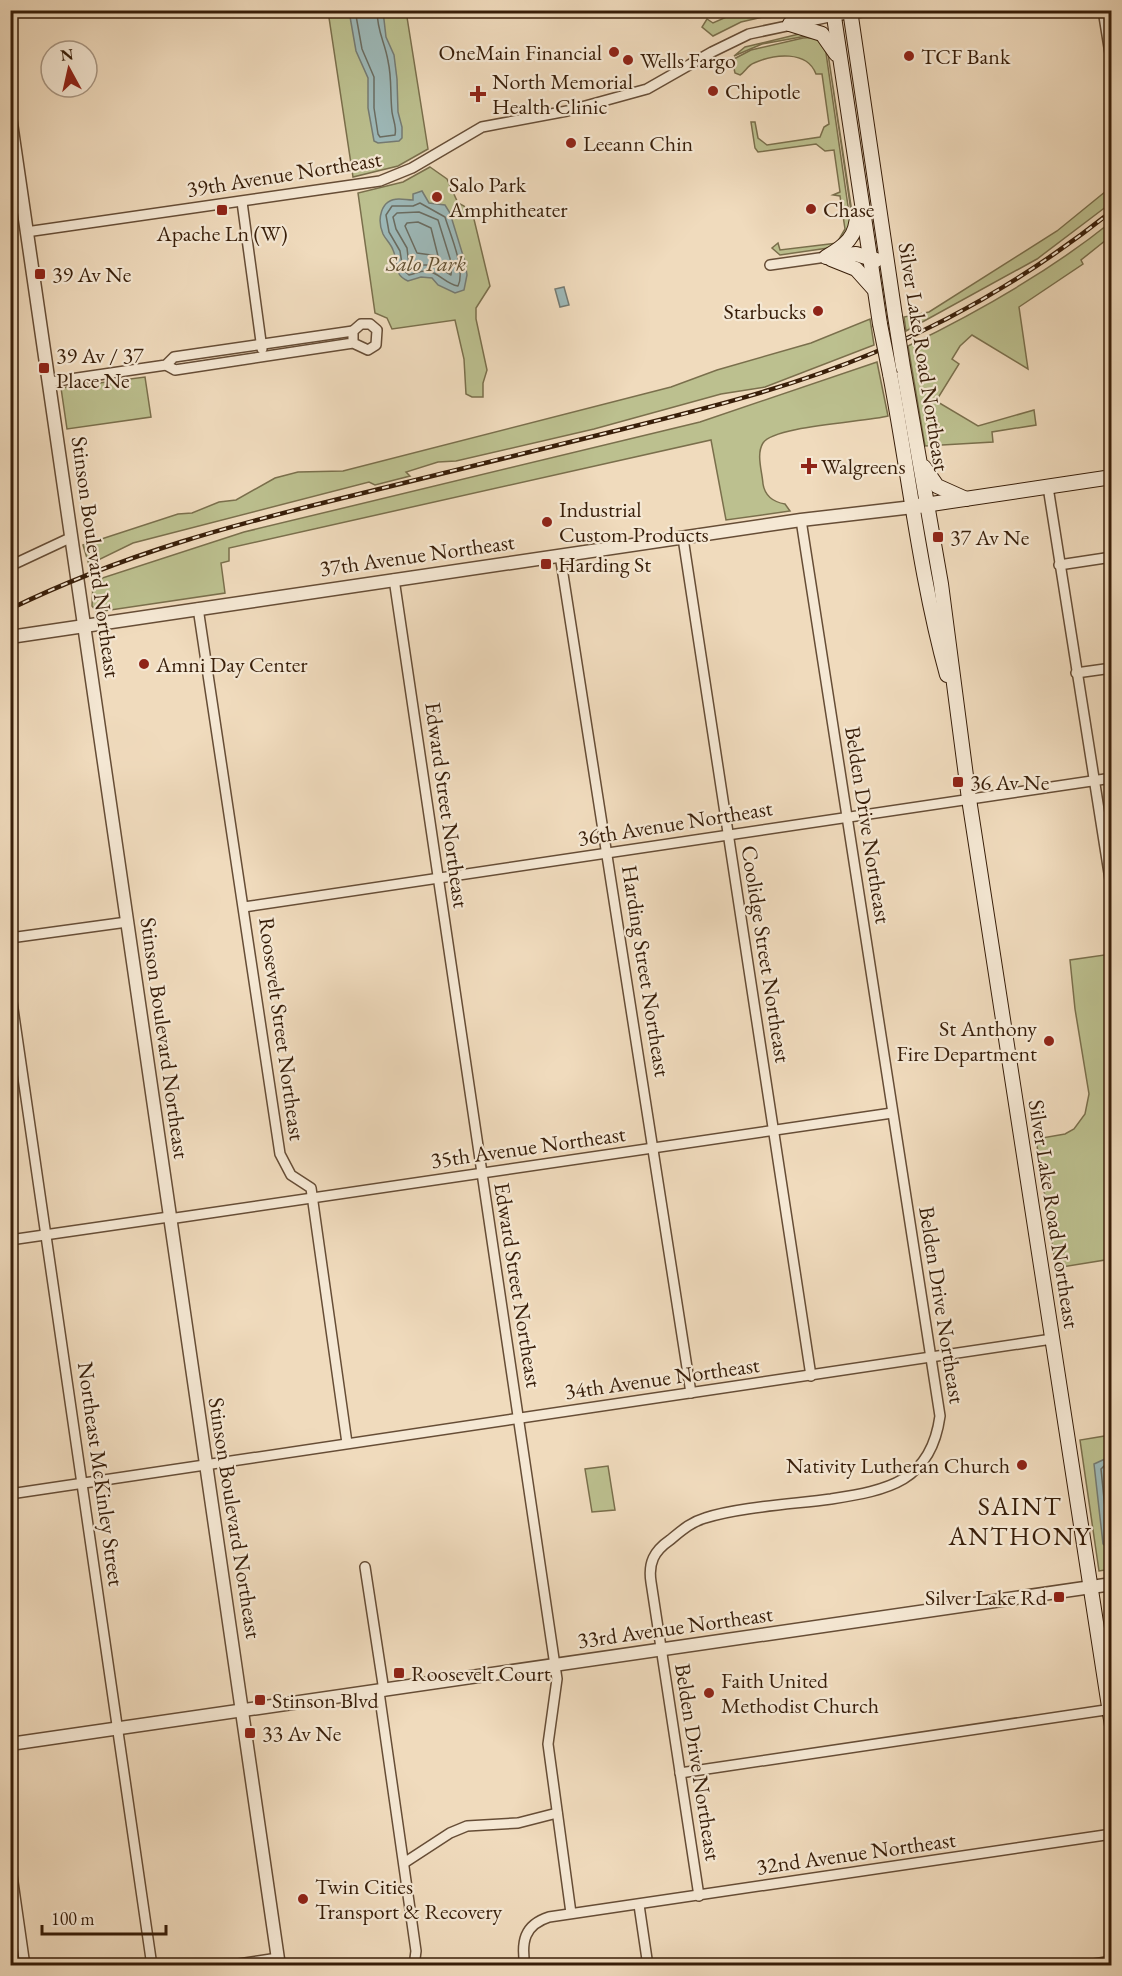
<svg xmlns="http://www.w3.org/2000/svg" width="1122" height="1976" viewBox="0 0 1122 1976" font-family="'EB Garamond',serif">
<rect width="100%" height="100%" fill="#f0dbbd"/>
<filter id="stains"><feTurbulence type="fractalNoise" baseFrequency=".00333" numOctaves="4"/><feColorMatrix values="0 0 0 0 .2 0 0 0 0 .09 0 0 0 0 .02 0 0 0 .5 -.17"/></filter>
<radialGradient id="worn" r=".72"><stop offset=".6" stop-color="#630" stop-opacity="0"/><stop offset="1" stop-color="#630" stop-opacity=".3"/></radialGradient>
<g fill="#bcc08f" stroke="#7a6f4c" stroke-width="1.5">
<polygon points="328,11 406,11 428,149 398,166 353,177"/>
<polygon points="740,11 740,10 790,11 741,22 713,36 702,27 707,19 713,23"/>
<polygon points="799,34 812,35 762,44 734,56 745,47"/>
<path d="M803 38C815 37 823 40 826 53L851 227 838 241 845 229 840 196 833 195 840 192 834 150 825 151 816 144 758 152 755 148 751 122H755L758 138 767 145 820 137 824 127 829 124 822 74H816C807 50 774 54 754 63 748 65 745 72 740 75L735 73 732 60 751 50Z"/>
<polygon points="827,47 853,219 853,225"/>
<polygon points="430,167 447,179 458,203 464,206 469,217 473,215 490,286 476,308 476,319 487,370 483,383 483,397 472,397 466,394 464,359 455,320 392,329 387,318 375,313 358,193 403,182"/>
<polygon points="1111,187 1111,203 1037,259 906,331 904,317 929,312 1057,231"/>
<path d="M1111 222V236L1081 260 1083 264 1019 307 1028 369 972 335 960 346 952 359 959 364 936 401 978 426 1034 410 1036 425 992 432 993 442 925 446 908 346C980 311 1049 272 1111 222Z"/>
<polygon points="778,243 780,250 838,243 835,247 780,255 772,248"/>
<polygon points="870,319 874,345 765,387 721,394 594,429 456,461 438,462 406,472 410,476 375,485 369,482 133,543 96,561 90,568 83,545 178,514 192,513 219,502 236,500 275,478 298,472 343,471 671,387 717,370 811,343"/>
<path d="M877 362 888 416C865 422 773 426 763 443 756 454 762 471 763 484 765 496 773 502 785 504L790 511 726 520 711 440 229 548V561L221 563 225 593 97 612 92 606 93 581 244 532 700 422Z"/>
<polygon points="145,377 151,417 67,429 61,388"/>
<polygon points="1111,954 1111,1259 1056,1268 1036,1139 1065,1134 1074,1129 1085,1114 1089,1094 1075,1009 1070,960"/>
<polygon points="1111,1435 1111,1569 1099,1571 1080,1440"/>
<polygon points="608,1466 615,1510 592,1512 585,1469"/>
</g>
<g fill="#9db9b9" stroke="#757b73" stroke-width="1.5">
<polygon points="349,11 383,11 386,37 394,55 397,79 398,112 402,127 402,138 399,141 378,143 374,141 368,108 368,78 356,51"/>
<path d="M422 191 429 203 445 205 450 213 465 262 467 275 464 290 455 293 438 285 432 278 421 277 408 281C392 274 399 263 393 250 391 244 386 240 383 234 377 220 380 199 399 199 404 199 408 200 413 200V194Z"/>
<polygon points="564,287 569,305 560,307 555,289"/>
<polygon points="1105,1459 1111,1464 1111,1551 1103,1544 1094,1464"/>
</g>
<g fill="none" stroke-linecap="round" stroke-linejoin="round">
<g stroke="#6a6c61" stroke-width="1.5">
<path d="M355 10 362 49 374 77V108L378 134 380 137 395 135C397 127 393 120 392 112 390 95 392 78 388 61 385 42 377 32 377 10"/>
<path d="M420 203 445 217C450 234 466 270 458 286 445 284 438 271 425 271 419 271 415 274 409 275L403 270 400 251 389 232 386 215 392 206H413Z"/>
<polygon points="419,212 438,220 452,265 451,275 435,265 409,265 407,248 396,229 393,217 397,213"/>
<polygon points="418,222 431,228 438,256 417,253 405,226 407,223"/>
<polyline points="1112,1468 1104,1466 1101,1469 1108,1539 1112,1543"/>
</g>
<defs>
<g id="minor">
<polyline points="1103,10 1112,66"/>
<polyline points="242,202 262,349"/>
<polyline points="26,232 380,181 412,168 482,127 567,111 647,89 712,52 749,34 834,16 876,10"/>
<polyline points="770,265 826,257"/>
<polyline points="166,365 175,370 353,343 368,350 376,345 377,330 370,324 361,324 353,331 353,343"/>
<polyline points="50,382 166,365 174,357 353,331"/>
<polyline points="1048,487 1112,892"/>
<polyline points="683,538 811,1376"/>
<polyline points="560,555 691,1393"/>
<polyline points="1059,565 1112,557"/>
<polyline points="10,566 72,537"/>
<polyline points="394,579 557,1679 548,1744 571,1913"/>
<polyline points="198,608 280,1154 291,1175 311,1188 347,1443"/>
<polyline points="1076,673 1112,668"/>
<polyline points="244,907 1112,778"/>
<polyline points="10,938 127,922"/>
<polyline points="10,988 152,1966"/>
<polyline points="169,1219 892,1113"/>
<polyline points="10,1240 169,1217"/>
<polyline points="10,1494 1052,1339"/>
<polyline points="365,1567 384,1691"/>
<polyline points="379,1692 416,1951 414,1966"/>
<polyline points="680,1773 1112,1709"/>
<polyline points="10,1861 25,1966"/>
<polyline points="404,1863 450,1833 467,1826 518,1823 557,1813"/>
<path d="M699 1896 651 1582C648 1563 654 1551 670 1540 681 1531 691 1522 705 1518 739 1507 794 1504 831 1499 888 1490 931 1482 940 1416L801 520"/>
<polyline points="639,1905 648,1966"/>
<polyline points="225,1966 278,1958"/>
<path d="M525 1966C521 1942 524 1925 549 1917L1112 1834"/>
<polyline points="1082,1966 1112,1961"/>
</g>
<g id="tertiary">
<polyline points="10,116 279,1966"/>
<polyline points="10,637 801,520 913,507"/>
<polyline points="10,1744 1112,1584"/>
</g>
<g id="secondary">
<polyline points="833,10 880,324"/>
<polyline points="850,10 895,316"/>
<polyline points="790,24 822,34 836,54"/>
<polyline points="790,24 813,10"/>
<polyline points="834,256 856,254 876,260"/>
<path d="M826 257C845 246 857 237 857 214"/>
<polyline points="831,259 856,269 873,288"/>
<polyline points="903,367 941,584 969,799 1112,1726"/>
<path d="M890 374C909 474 920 577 947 675"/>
<polyline points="924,467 937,486 966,499"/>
<polyline points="918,506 1112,477"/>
</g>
</defs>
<use href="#minor" stroke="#664d36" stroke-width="12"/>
<use href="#tertiary" stroke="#664d36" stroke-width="15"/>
<use href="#secondary" stroke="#381e09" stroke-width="16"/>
<use href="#minor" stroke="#f5e8d4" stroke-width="9"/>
<use href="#tertiary" stroke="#f5e8d4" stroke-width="12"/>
<use href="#secondary" stroke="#f5e8d4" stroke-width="14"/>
<defs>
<path id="rail" d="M10 609C125 553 236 524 359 494 447 472 535 450 623 429 708 408 792 387 873 353 958 318 1039 269 1112 211"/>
</defs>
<use href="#rail" stroke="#381e09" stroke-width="4.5"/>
<use href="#rail" stroke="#f5e8d4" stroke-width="2" stroke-dasharray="7" stroke-linecap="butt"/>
<defs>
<g id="secondary-bridge">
<polyline points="895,316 903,367"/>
<polyline points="880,324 890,374"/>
</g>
</defs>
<use href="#secondary-bridge" stroke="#381e09" stroke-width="16" stroke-linecap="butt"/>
<use href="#secondary-bridge" stroke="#f5e8d4" stroke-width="14"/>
</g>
<g fill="#8f2418" stroke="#f5e8d4" stroke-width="2">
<circle cx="614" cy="52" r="6"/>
<circle cx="909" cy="56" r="6"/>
<circle cx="628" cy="60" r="6"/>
<circle cx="713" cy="91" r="6"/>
<path d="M475 85h6v6h6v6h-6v6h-6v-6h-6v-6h6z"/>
<circle cx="571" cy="143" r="6"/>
<circle cx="437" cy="197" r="6"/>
<circle cx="811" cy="209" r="6"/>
<rect x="216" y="204" width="12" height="12" rx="3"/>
<rect x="34" y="268" width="12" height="12" rx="3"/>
<circle cx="818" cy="311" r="6"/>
<rect x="38" y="362" width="12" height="12" rx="3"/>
<path d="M806 457h6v6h6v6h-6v6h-6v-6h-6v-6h6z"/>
<circle cx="547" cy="522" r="6"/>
<rect x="932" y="531" width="12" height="12" rx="3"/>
<rect x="540" y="558" width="12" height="12" rx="3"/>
<circle cx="144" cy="664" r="6"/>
<rect x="952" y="776" width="12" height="12" rx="3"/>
<circle cx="1049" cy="1041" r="6"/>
<circle cx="1022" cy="1465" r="6"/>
<rect x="1053" y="1591" width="12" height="12" rx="3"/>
<rect x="393" y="1667" width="12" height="12" rx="3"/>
<circle cx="709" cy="1693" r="6"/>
<rect x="254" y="1694" width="12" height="12" rx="3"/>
<rect x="244" y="1727" width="12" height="12" rx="3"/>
<circle cx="303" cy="1899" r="6"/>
</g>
<g text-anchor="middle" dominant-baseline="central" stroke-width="4.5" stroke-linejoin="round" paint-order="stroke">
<g font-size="22" fill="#381e09" stroke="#f5e8d4" text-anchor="start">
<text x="602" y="52" text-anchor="end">OneMain Financial</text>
<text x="921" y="56">TCF Bank</text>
<text x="640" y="60">Wells Fargo</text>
<text x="492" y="81">North Memorial<tspan x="492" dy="25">Health Clinic</tspan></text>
<text x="725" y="91">Chipotle</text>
<text x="583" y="143">Leeann Chin</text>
<text x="449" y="184">Salo Park<tspan x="449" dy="25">Amphitheater</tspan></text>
<text x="823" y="209">Chase</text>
<text x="222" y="233" text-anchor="middle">Apache Ln (W)</text>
<text x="52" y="274">39 Av Ne</text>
<text x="806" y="311" text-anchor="end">Starbucks</text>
<text x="56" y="355">39 Av / 37<tspan x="56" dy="25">Place Ne</tspan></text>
<text x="821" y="466">Walgreens</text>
<text x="559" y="509">Industrial<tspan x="559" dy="25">Custom Products</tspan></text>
<text x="950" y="537">37 Av Ne</text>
<text x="558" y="564">Harding St</text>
<text x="156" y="664">Amni Day Center</text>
<text x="970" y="782">36 Av Ne</text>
<text x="1037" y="1028" text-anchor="end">St Anthony<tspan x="1037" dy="25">Fire Department</tspan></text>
<text x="1010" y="1465" text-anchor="end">Nativity Lutheran Church</text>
<text x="1047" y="1597" text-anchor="end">Silver Lake Rd</text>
<text x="411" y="1673">Roosevelt Court</text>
<text x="721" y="1680">Faith United<tspan x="721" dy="25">Methodist Church</tspan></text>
<text x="272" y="1700">Stinson Blvd</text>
<text x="262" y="1733">33 Av Ne</text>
<text x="315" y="1886">Twin Cities<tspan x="315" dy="25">Transport &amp; Recovery</tspan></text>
</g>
<g font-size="22" fill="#381e09" stroke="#f5e8d4">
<text transform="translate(284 174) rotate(-9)">39th Avenue Northeast</text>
<text transform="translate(924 357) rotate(81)">Silver Lake Road Northeast</text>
<text transform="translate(417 555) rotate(-8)">37th Avenue Northeast</text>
<text transform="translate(96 557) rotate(82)">Stinson Boulevard Northeast</text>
<text transform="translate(447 805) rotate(82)">Edward Street Northeast</text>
<text transform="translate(675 823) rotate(-9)">36th Avenue Northeast</text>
<text transform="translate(868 825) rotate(81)">Belden Drive Northeast</text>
<text transform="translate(766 954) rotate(81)">Coolidge Street Northeast</text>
<text transform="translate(646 971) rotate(81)">Harding Street Northeast</text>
<text transform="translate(282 1029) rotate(82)">Roosevelt Street Northeast</text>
<text transform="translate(165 1038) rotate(82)">Stinson Boulevard Northeast</text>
<text transform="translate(528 1147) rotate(-8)">35th Avenue Northeast</text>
<text transform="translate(1054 1214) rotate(81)">Silver Lake Road Northeast</text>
<text transform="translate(518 1285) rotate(81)">Edward Street Northeast</text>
<text transform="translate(942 1305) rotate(81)">Belden Drive Northeast</text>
<text transform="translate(662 1378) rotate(-8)">34th Avenue Northeast</text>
<text transform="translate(101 1474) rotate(82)">Northeast McKinley Street</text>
<text transform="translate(235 1518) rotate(81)">Stinson Boulevard Northeast</text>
<text transform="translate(675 1627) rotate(-8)">33rd Avenue Northeast</text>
<text transform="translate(698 1762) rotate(81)">Belden Drive Northeast</text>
<text transform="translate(856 1853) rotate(-8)">32nd Avenue Northeast</text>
</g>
<g font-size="22" font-style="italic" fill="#604f31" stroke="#f5e8d4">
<text x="426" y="263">Salo Park</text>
</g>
<g font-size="26" letter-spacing="1.5" fill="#381e09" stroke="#f5e8d4">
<text x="1020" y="1506">SAINT<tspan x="1020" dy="30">ANTHONY</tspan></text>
</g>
</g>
<rect width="1122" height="1976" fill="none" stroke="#f0dbbd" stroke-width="36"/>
<rect x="12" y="12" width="1098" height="1952" fill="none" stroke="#381e09" stroke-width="3"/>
<rect x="18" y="18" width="1086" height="1940" fill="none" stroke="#381e09" stroke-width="1.5"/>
<g transform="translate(69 69) rotate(352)"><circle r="28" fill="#f5e8d4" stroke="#a99783" stroke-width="1.5"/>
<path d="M0-4.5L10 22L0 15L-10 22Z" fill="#8f2418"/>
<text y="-9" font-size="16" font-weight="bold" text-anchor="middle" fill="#381e09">N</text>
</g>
<path d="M42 1925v9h124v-9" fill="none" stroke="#381e09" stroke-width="3"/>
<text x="51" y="1925" font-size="18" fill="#381e09" stroke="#f5e8d4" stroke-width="4.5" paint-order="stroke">100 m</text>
<rect width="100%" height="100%" filter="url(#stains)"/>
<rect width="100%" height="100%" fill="url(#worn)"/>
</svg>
